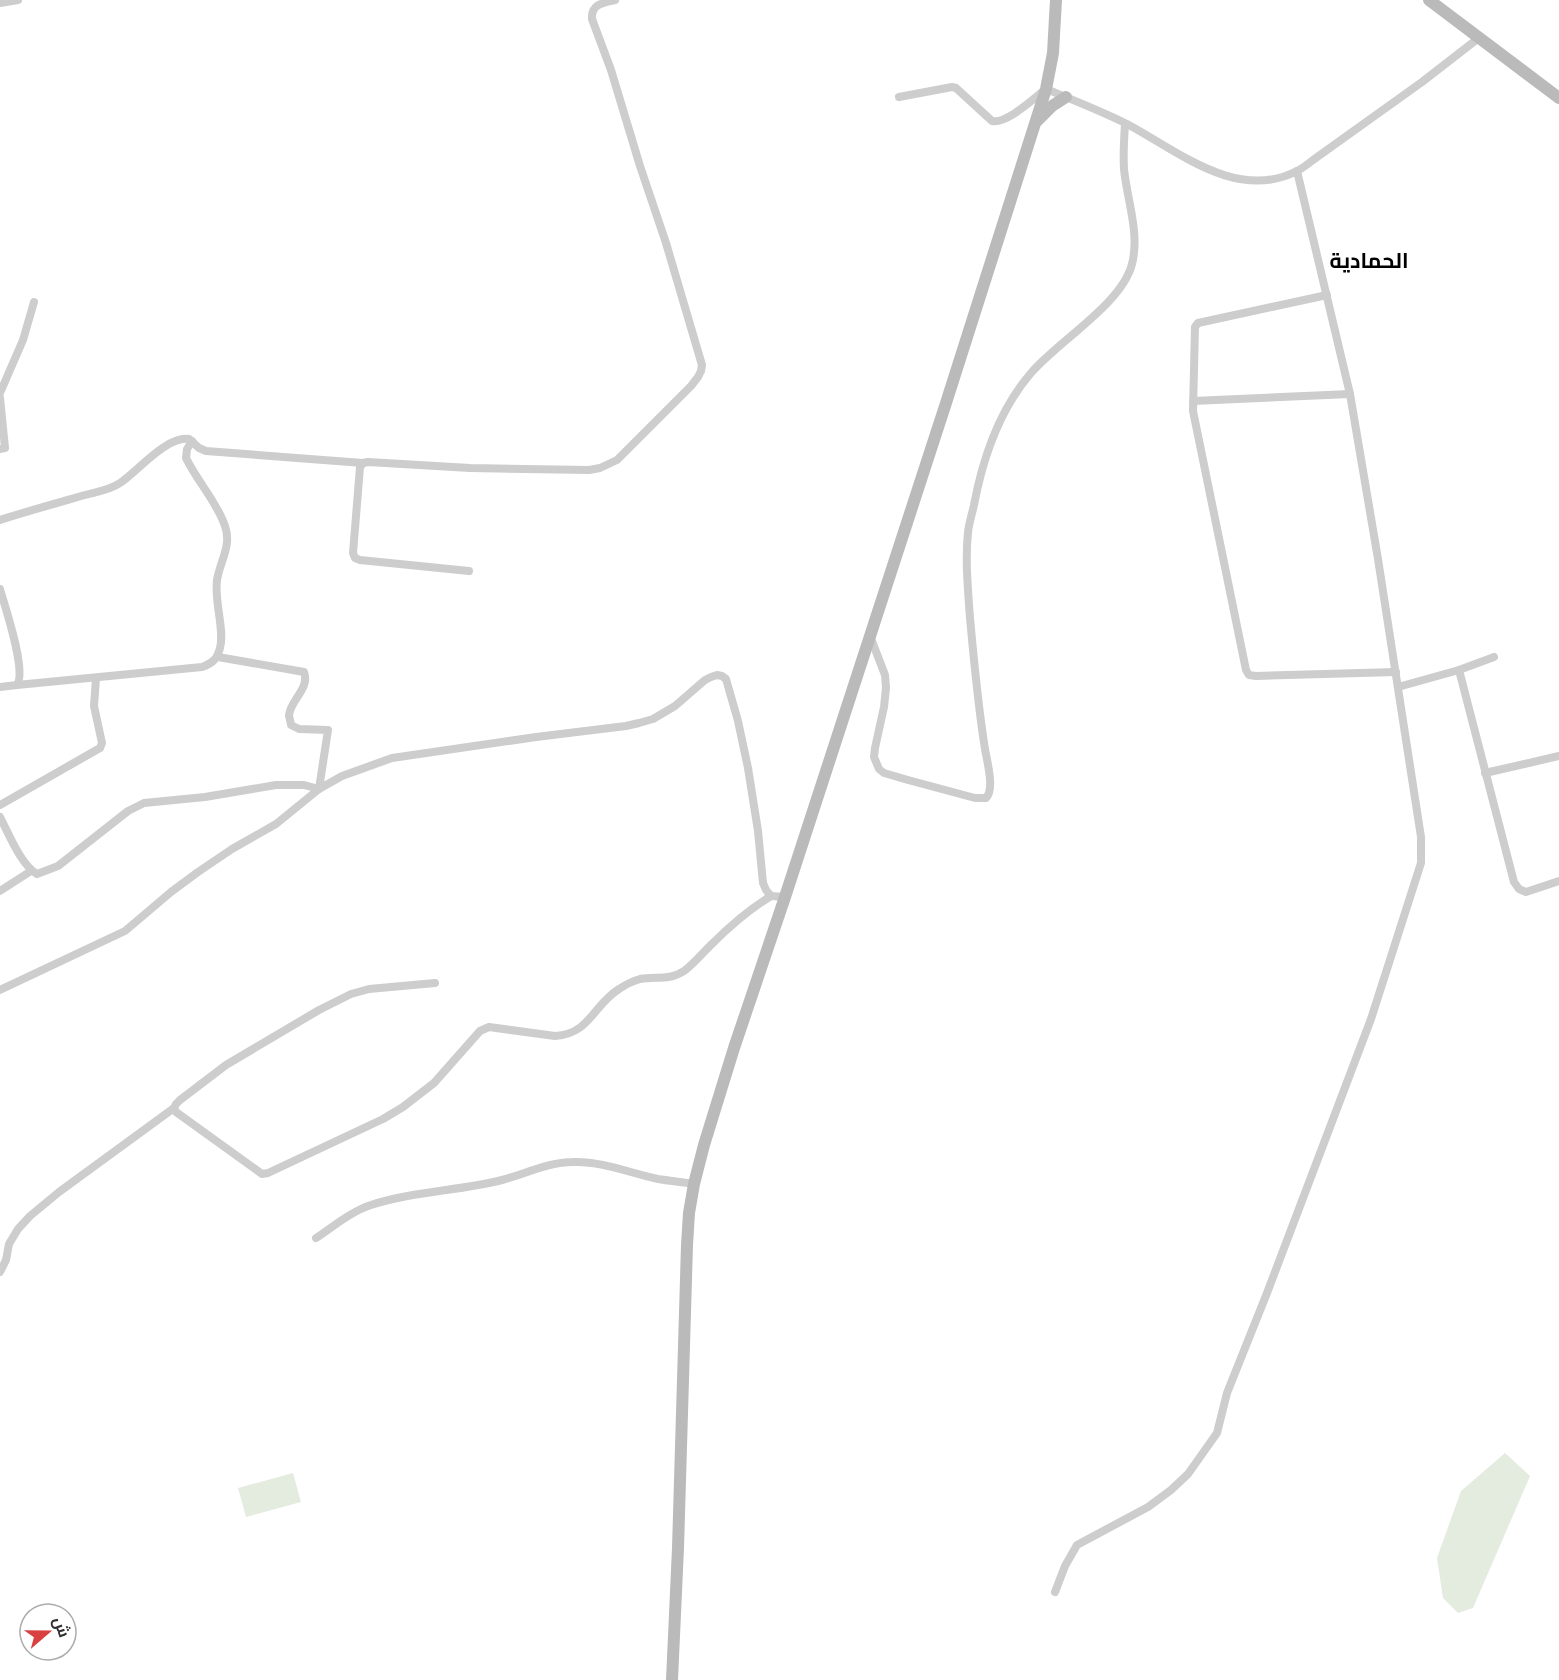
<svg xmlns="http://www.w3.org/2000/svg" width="1559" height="1680" viewBox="0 0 1559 1680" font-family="Montserrat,Cairo,sans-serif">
<rect width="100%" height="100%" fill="#fff"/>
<g fill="#e4ebdf">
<polygon points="1505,1453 1530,1476 1473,1608 1458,1613 1443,1598 1437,1558 1461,1491"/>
<polygon points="293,1473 301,1502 246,1517 238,1488"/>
</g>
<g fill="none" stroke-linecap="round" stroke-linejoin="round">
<g stroke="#cdcdcd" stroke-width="8">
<polyline points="0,3 18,0"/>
<path d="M899 97 952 87 956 88 992 121C1007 124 1034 98 1046 89 1073 100 1101 111 1127 124 1178 151 1237 202 1297 171 1303 168 1308 164 1313 160L1422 82 1480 37"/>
<polyline points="1327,295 1198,323 1195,327 1193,411 1246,670 1249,675 1256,676 1396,672"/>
<polyline points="0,393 23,340 34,302"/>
<polyline points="0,398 5,448 0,449"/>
<polyline points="1193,401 1350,394"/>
<path d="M0 520C28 511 57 503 85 495 96 492 110 490 120 483 138 471 166 436 189 439L199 448 206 451 363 463"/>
<path d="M469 571 360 560 355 558 353 553 360 467 363 463 368 462 470 468 589 470 600 468 617 460 691 386 698 377 701 371 702 365 666 243 640 166 611 70 592 19C591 4 603 3 615 0"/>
<path d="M0 589C5 607 27 671 17 685L0 687"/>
<path d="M870 636 885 675 886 688 884 707 875 748 874 757 879 769 884 773 908 780 975 798H986C995 789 987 762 985 749 978 706 974 662 970 618 968 590 965 560 968 532 969 523 972 514 974 505 983 457 999 410 1031 373 1058 341 1122 304 1132 264 1140 233 1127 200 1124 169 1123 154 1124 139 1125 124"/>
<polyline points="1459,670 1514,882 1519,889 1526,892 1559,881"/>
<path d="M17 685 202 667C213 663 217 659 220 648 225 630 214 602 217 580 220 561 232 546 225 526 217 502 197 481 186 458L187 449 192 441"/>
<polyline points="1398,687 1459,670 1494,657"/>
<polyline points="1485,773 1559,756"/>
<polyline points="0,805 100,748 102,743 94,706 96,678"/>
<path d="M0 817C9 834 21 865 37 874L58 866 128 811 144 803 205 797 276 785H304L319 789 328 730 299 729 291 725C291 724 289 716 289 715 291 699 310 689 304 672L218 657"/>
<polyline points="0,891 31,871"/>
<polyline points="0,990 125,931 171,892 198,872 232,849 276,824 319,789 342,776 392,758 536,737 626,726 639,723 653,719 675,706 705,680 711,677 717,675 722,676 726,679 738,721 748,768 758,831 763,883 766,890 771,896 785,897"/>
<path d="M174 1108 176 1112 258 1171 262 1174 268 1173 383 1119 403 1107 434 1083 480 1031 489 1027 555 1036C590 1034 593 1005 619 989 625 985 633 981 640 979 656 976 669 981 684 971 695 963 704 951 714 942 731 925 750 909 771 896"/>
<path d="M316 1238C334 1226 352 1211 371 1205 414 1191 459 1191 502 1180 525 1174 549 1162 573 1162 602 1161 630 1173 658 1179 670 1181 682 1182 694 1184"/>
<polyline points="0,1272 6,1260 9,1244 18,1229 30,1216 59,1192 174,1108 176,1104 180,1100 226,1065 319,1010 351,994 369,989 435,983"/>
<polyline points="1055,1592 1065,1566 1077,1545 1148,1507 1171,1490 1188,1474 1217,1433 1227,1393 1267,1293 1371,1019 1421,863 1421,837 1378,559 1350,394 1297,171"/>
</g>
<g stroke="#bababa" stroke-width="12">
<polyline points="1429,0 1559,98"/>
<polyline points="1037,121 1052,106 1066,97"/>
<polyline points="672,1680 678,1548 687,1245 689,1213 694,1184 704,1145 734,1048 785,897 946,403 1046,89 1053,53 1056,0"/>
</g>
</g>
<g text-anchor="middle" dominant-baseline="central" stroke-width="6" stroke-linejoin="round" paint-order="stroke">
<g font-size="21" font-weight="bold" fill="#000" stroke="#fff">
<text x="1369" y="260">الحمادية</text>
</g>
</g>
<g transform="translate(48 1632) rotate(70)"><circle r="28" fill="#ffffff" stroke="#acacac" stroke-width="1.5"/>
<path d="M0-4.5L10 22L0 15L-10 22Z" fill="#d84140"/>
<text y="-9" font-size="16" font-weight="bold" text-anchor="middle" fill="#303030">ش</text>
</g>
</svg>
